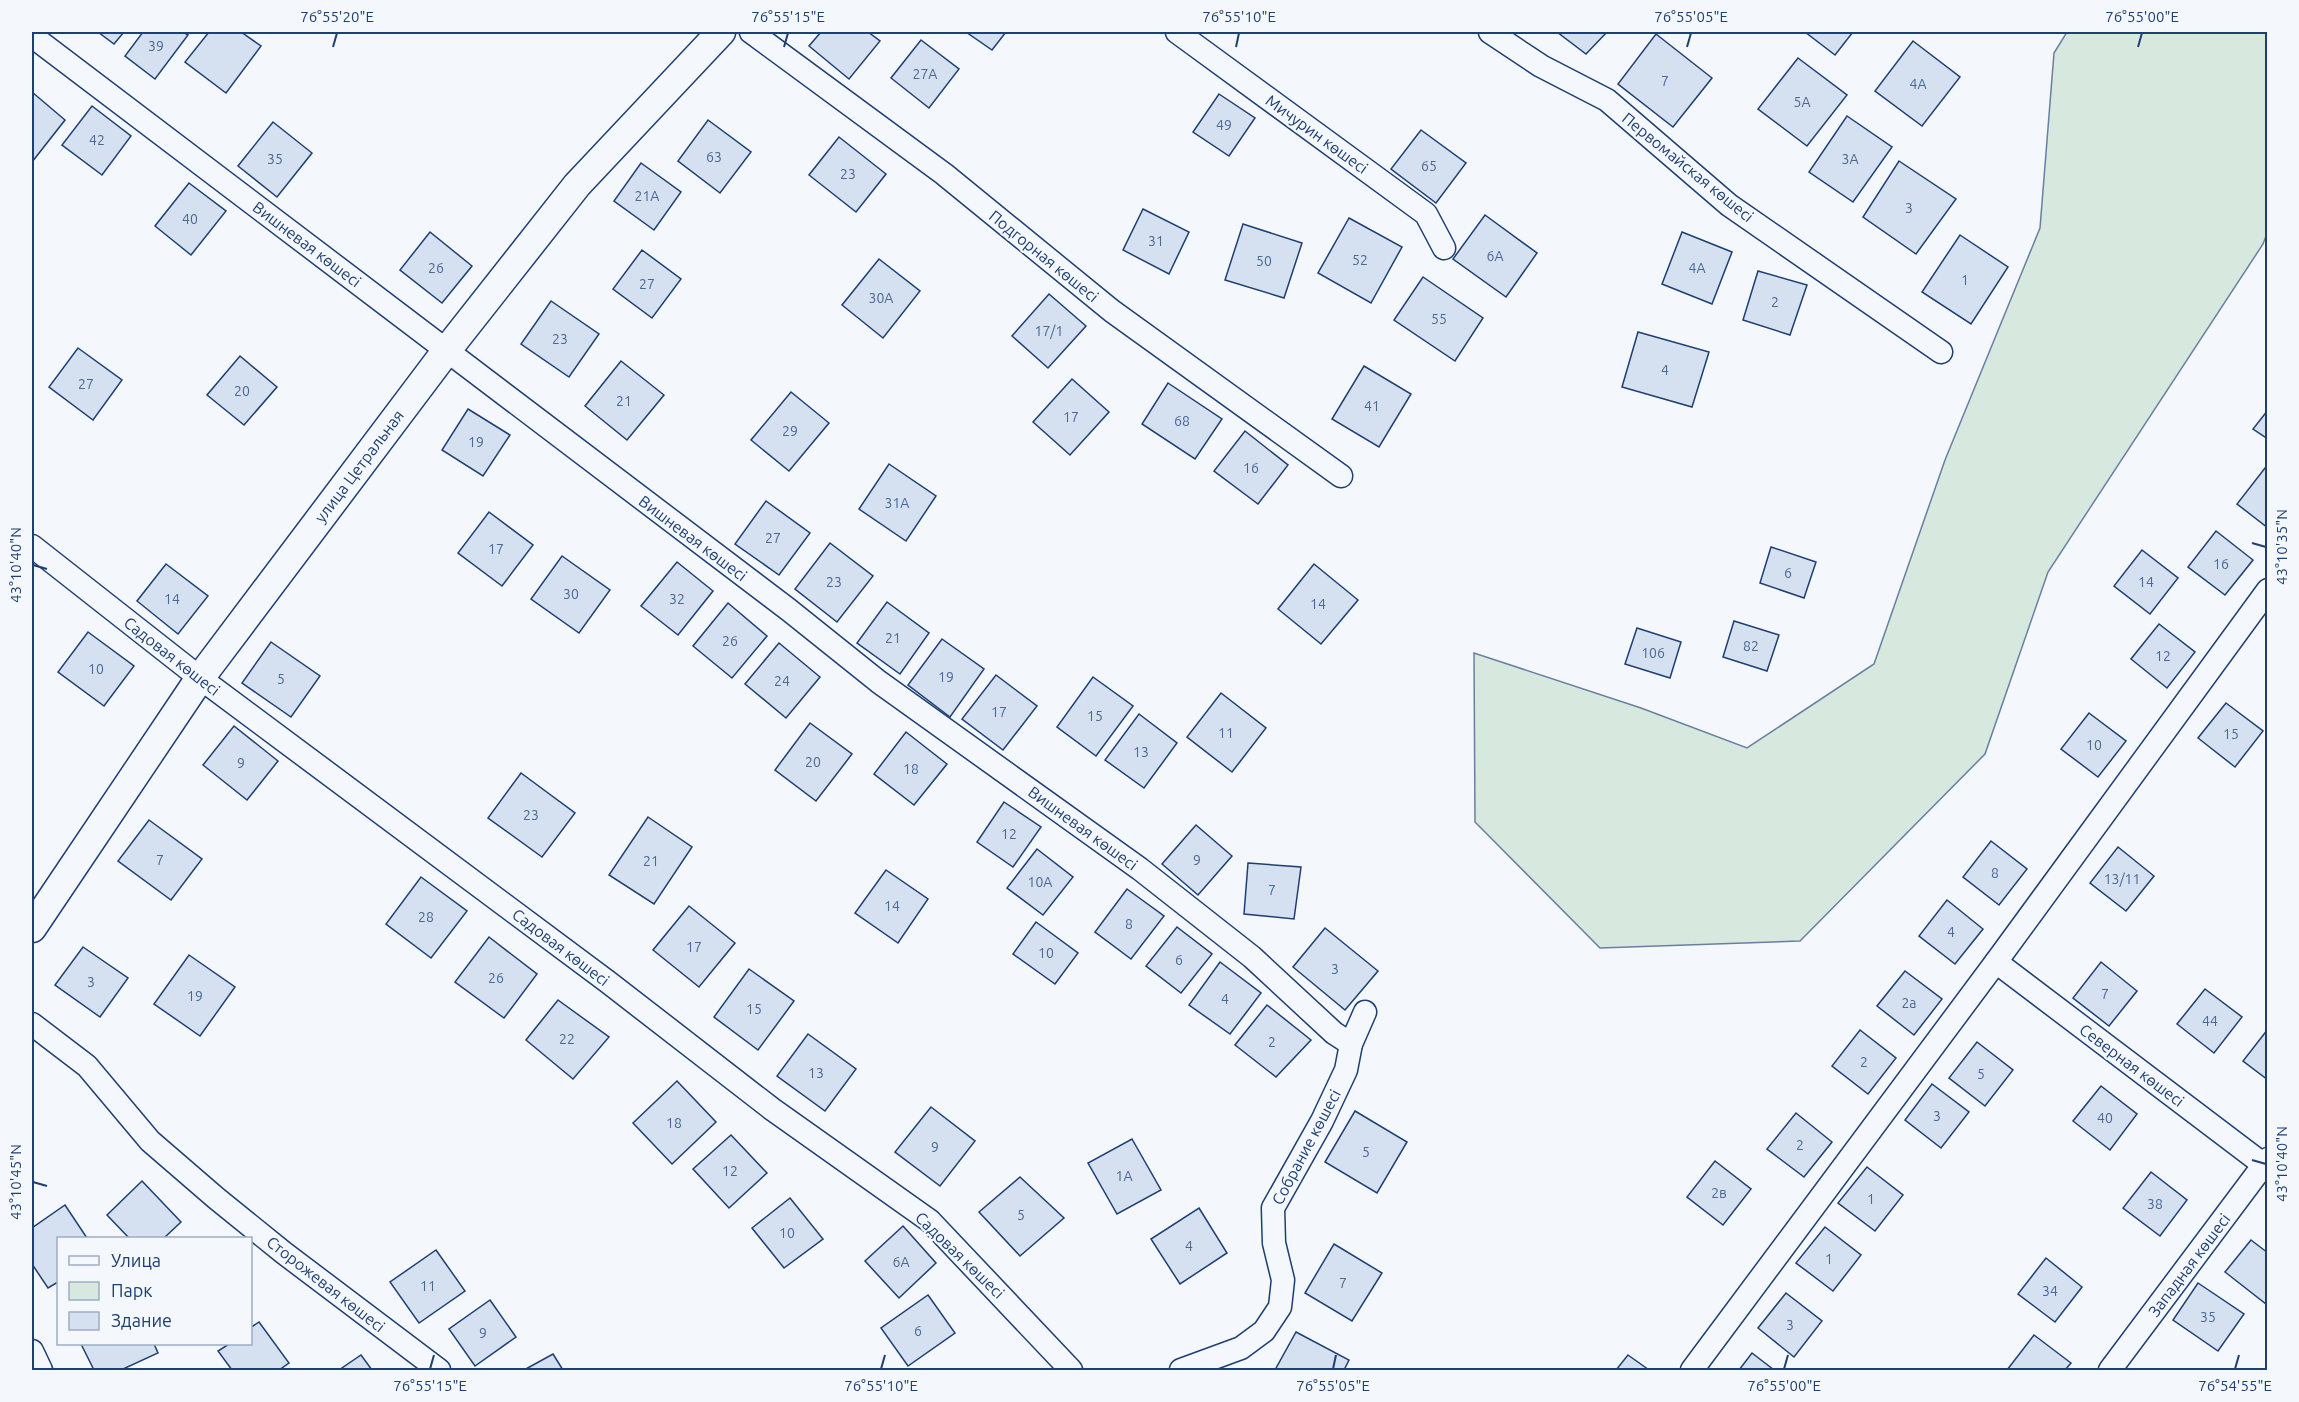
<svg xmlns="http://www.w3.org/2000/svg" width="2299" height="1402" viewBox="0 0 2299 1402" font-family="Ubuntu,sans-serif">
<rect width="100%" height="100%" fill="#f4f7fb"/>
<polygon fill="#d7e8df" stroke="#687fa3" stroke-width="1.5" points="2067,32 2267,32 2268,231 2263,244 2048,572 1985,754 1800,941 1600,948 1475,822 1474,653 1641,708 1747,748 1874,664 1945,460 2040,228 2054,53"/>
<g fill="#d5e0f0" stroke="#1d3f73" stroke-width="1.5">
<polygon points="98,32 124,32 114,44"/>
<polygon points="143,32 183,32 188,35 155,79 125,56"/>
<polygon points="209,32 241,32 261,46 226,93 185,62"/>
<polygon points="821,32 868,32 880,41 849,79 809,46"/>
<polygon points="966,32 1006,32 992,50"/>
<polygon points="1557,32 1607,32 1586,54"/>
<polygon points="1805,32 1853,32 1835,55"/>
<polygon points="1656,34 1712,78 1673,127 1618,84"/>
<polygon points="921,40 959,69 929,108 891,78"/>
<polygon points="1913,41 1960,77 1922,126 1875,91"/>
<polygon points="1798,58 1847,95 1807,146 1758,109"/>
<polygon points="32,92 65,120 32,162"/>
<polygon points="1219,94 1255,118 1229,156 1193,132"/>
<polygon points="92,106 131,136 102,175 62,145"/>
<polygon points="1847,116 1892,147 1853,202 1809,172"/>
<polygon points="708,120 751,152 720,193 678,161"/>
<polygon points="273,122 312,153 277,197 238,166"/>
<polygon points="1421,130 1466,163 1436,203 1391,169"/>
<polygon points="839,137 886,174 856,212 809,175"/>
<polygon points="1899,161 1956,199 1916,254 1863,217"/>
<polygon points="641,163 681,192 654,230 614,201"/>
<polygon points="189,183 226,211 191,255 155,226"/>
<polygon points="1143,209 1189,232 1169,274 1123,250"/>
<polygon points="1485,215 1537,253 1506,297 1453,259"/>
<polygon points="1349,218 1402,247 1371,303 1318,273"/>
<polygon points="1243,224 1302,243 1284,298 1225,280"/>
<polygon points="430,232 472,266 442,303 400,270"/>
<polygon points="1682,232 1732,252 1712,304 1662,284"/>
<polygon points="1960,235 2008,267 1971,324 1922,292"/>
<polygon points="642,250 681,279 652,318 613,289"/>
<polygon points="879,259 920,291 883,338 842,305"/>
<polygon points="1758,271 1807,285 1790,335 1743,320"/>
<polygon points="1423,277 1483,318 1455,361 1394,320"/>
<polygon points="1049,294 1086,326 1048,368 1012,336"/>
<polygon points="551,301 599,334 569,377 521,344"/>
<polygon points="1638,332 1709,352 1692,407 1622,387"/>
<polygon points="78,348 122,380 93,420 49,387"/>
<polygon points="240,356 277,387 244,425 207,395"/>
<polygon points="621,361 664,395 627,440 585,406"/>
<polygon points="1364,366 1411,394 1379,447 1332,419"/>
<polygon points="1072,379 1109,412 1070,455 1033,422"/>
<polygon points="1168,383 1222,419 1195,459 1142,424"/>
<polygon points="791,392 829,423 789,471 751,440"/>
<polygon points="468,409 510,435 483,476 442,450"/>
<polygon points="2268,410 2268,439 2253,429"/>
<polygon points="1245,431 1288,465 1258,504 1214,471"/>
<polygon points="889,464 936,496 906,541 859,509"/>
<polygon points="2265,468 2268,470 2268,528 2237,504"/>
<polygon points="766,501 810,533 779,575 735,544"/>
<polygon points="489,512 533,545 502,586 458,553"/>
<polygon points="2216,531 2253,560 2225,595 2188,567"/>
<polygon points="830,543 873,576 837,622 795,589"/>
<polygon points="1771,547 1816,562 1804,598 1760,583"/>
<polygon points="2142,550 2178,578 2150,614 2114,586"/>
<polygon points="562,556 610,590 579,633 531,599"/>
<polygon points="677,562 713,591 678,635 641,606"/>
<polygon points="166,564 208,596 178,634 137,601"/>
<polygon points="1314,564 1358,600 1321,644 1278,609"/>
<polygon points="887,602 929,633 900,674 857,643"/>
<polygon points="728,603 767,636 732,678 693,646"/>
<polygon points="1734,621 1779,635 1767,671 1723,657"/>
<polygon points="2159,624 2195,652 2167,688 2131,659"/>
<polygon points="1637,628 1681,642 1670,678 1625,664"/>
<polygon points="88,632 134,666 104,706 58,672"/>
<polygon points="942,639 984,669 950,717 908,685"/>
<polygon points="271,642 320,676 291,717 242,683"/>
<polygon points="779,643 820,677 786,718 745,684"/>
<polygon points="996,675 1037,706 1003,750 962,719"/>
<polygon points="1093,677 1133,706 1096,756 1057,727"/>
<polygon points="1221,693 1266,728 1232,772 1187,737"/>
<polygon points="2226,703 2263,731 2235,767 2198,738"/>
<polygon points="2089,713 2126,741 2098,777 2061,749"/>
<polygon points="1139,714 1177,743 1144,788 1105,760"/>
<polygon points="810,723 852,754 816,801 775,770"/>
<polygon points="234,726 278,761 247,800 203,765"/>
<polygon points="906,732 947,764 914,805 874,774"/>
<polygon points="521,773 575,813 542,857 488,818"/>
<polygon points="1004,802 1041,827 1013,867 977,842"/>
<polygon points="648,817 692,847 654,904 609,875"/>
<polygon points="149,820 202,859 171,900 118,861"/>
<polygon points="1196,825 1232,856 1198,895 1162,864"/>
<polygon points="1991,841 2027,869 1999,905 1963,877"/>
<polygon points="2118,847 2154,876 2126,911 2090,883"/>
<polygon points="1037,849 1073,877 1043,915 1007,888"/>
<polygon points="1248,863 1301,867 1294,919 1244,914"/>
<polygon points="886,870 928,899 898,943 855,913"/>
<polygon points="421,877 467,911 431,958 386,924"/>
<polygon points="1127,889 1164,916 1131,959 1095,932"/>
<polygon points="1947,900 1983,929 1955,964 1919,936"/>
<polygon points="689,906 735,943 699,987 653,950"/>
<polygon points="1036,922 1078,953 1055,984 1013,954"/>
<polygon points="1177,927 1212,954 1181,993 1146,966"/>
<polygon points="1325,928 1378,971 1345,1010 1293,967"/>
<polygon points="489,937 537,974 504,1018 455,982"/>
<polygon points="83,947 128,978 100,1017 55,985"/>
<polygon points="189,955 235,987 200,1036 154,1004"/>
<polygon points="1220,962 1261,993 1230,1034 1189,1005"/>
<polygon points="2101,962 2137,991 2109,1026 2073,998"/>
<polygon points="749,969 794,1001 758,1050 714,1017"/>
<polygon points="1905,971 1942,999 1914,1035 1877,1006"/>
<polygon points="2205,989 2242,1017 2214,1053 2177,1024"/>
<polygon points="558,1000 609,1037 573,1079 526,1040"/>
<polygon points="1267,1005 1311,1040 1276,1077 1235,1045"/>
<polygon points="2268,1029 2268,1080 2243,1061"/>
<polygon points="1860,1030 1896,1058 1868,1094 1832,1066"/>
<polygon points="808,1034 856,1069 825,1111 777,1076"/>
<polygon points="1977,1042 2013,1070 1985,1106 1949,1078"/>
<polygon points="677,1081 716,1122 672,1164 633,1123"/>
<polygon points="1932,1084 1969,1112 1941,1148 1905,1120"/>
<polygon points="2101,1086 2137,1114 2110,1150 2073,1121"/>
<polygon points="931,1107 975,1141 940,1186 895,1152"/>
<polygon points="1355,1111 1407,1142 1377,1193 1325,1162"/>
<polygon points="1796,1113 1832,1142 1804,1177 1767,1149"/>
<polygon points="731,1135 767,1173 729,1208 693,1169"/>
<polygon points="1132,1139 1161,1190 1117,1214 1088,1163"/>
<polygon points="1715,1161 1751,1189 1723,1225 1687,1197"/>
<polygon points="1867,1167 1903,1195 1875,1231 1838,1203"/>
<polygon points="2151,1172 2187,1200 2160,1236 2123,1208"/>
<polygon points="1020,1177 1064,1218 1020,1256 979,1212"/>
<polygon points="142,1181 181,1222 164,1238 129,1238 107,1215"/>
<polygon points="790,1198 823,1239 784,1268 752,1228"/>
<polygon points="65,1205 87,1238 58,1238 58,1282 48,1288 32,1264 32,1228"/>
<polygon points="1199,1208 1227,1253 1180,1284 1151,1239"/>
<polygon points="903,1226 936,1263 899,1298 865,1261"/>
<polygon points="1825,1227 1861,1255 1833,1291 1796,1263"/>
<polygon points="2251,1240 2268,1253 2266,1304 2225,1272"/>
<polygon points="1334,1244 1382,1273 1352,1321 1305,1293"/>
<polygon points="436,1250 465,1291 419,1323 390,1282"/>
<polygon points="2046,1258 2082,1287 2055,1322 2018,1294"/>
<polygon points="2198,1283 2244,1314 2218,1351 2173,1320"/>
<polygon points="1786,1293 1822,1321 1794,1357 1758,1328"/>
<polygon points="928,1295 955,1333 908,1366 881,1328"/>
<polygon points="490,1300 516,1337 475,1366 449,1329"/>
<polygon points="259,1322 289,1363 279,1370 232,1370 218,1351 229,1344 250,1344 250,1328"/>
<polygon points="1296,1332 1349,1360 1344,1370 1275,1370"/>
<polygon points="2034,1335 2071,1363 2065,1370 2007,1370"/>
<polygon points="81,1344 154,1344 158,1353 121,1370 94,1370"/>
<polygon points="1752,1353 1774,1370 1739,1370"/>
<polygon points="553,1354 563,1370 524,1370"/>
<polygon points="361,1355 372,1370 339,1370"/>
<polygon points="1628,1355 1649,1370 1616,1370"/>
</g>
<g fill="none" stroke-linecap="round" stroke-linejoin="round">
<defs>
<g id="minor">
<polyline points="751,32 944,174 1112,311 1341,476"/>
<polyline points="1177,32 1426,214 1444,248"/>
<polyline points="1490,32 1541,66 1607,100 1729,205 1941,352"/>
<polyline points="32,36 789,610 879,682 1140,869 1252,957 1334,1033 1351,1044"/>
<polyline points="32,546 200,678 608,982 772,1109 930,1221 1071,1370"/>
<polyline points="1996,962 2268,1168"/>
<polyline points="32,1024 87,1066 150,1141 216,1198 284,1253 439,1370"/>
<polyline points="32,1351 41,1370"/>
<polyline points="1181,1370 1241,1348 1264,1331 1280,1307 1283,1280 1274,1243 1273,1208 1322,1121 1346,1070 1351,1044 1365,1012"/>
<polyline points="1692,1370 1996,962 2268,590"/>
<polyline points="2110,1370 2268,1159"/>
</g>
<polyline id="tertiary" points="32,928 200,678 447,350 577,185 721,32"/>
</defs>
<use href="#minor" stroke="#1d3f73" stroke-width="25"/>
<use href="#tertiary" stroke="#1d3f73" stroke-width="31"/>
<use href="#minor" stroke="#f4f7fb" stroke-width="22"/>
<use href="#tertiary" stroke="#f4f7fb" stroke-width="28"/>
</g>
<path fill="none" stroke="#1d3f73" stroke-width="2" d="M333 47 337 33M784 47 788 33M1236 47 1239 33M1687 47 1691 33M2138 47 2142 33M2252 543 2266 547M33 565 47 569M2252 1160 2266 1164M33 1182 47 1186M430 1369 434 1355M881 1369 885 1355M1333 1369 1336 1355M1784 1369 1788 1355M2235 1369 2239 1355"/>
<g text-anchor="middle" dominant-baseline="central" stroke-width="4.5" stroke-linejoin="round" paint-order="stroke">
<g font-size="14" fill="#4b6792">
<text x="156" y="46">39</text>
<text x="925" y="74">27А</text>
<text x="1665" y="81">7</text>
<text x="1918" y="84">4А</text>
<text x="1802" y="102">5А</text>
<text x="1224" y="125">49</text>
<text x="97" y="140">42</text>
<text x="714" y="157">63</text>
<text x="275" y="159">35</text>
<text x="1850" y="159">3А</text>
<text x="1429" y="166">65</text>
<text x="848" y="174">23</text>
<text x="647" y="196">21А</text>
<text x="1909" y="208">3</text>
<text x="190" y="219">40</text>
<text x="1156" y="241">31</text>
<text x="1495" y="256">6А</text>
<text x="1360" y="260">52</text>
<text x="1264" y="261">50</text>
<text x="436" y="268">26</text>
<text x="1697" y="268">4А</text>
<text x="1965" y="280">1</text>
<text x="647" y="284">27</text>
<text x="881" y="298">30А</text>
<text x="1775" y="302">2</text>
<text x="1439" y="319">55</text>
<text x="1049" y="331">17/1</text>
<text x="560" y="339">23</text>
<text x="1665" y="370">4</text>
<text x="86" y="384">27</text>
<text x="242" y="391">20</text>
<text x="624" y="401">21</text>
<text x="1372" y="406">41</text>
<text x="1071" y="417">17</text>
<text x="1182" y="421">68</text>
<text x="790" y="431">29</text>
<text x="476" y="442">19</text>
<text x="1251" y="468">16</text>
<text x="897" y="503">31А</text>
<text x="773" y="538">27</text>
<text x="496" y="549">17</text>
<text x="2221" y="564">16</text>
<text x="1788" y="573">6</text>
<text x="834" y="582">23</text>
<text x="2146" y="582">14</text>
<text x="571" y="594">30</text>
<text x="172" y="599">14</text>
<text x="677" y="599">32</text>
<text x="1318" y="604">14</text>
<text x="893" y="638">21</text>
<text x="730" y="641">26</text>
<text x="1751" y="646">82</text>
<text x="1653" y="653">106</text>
<text x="2163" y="656">12</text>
<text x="96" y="669">10</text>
<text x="946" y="677">19</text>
<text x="281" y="679">5</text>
<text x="782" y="681">24</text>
<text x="999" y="712">17</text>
<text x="1095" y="716">15</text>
<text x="1226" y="733">11</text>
<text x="2231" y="734">15</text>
<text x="2094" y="745">10</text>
<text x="1141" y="752">13</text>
<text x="813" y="762">20</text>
<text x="241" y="763">9</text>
<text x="911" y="769">18</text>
<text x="531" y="815">23</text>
<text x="1009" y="834">12</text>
<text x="160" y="860">7</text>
<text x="1197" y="860">9</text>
<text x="651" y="861">21</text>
<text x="1995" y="873">8</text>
<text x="2122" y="879">13/11</text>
<text x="1040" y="882">10А</text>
<text x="1272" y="890">7</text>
<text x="892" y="906">14</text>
<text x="426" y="917">28</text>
<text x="1129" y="924">8</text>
<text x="1951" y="932">4</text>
<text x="694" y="947">17</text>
<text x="1046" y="953">10</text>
<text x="1179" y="960">6</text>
<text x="1335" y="969">3</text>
<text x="496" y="978">26</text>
<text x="91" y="982">3</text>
<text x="2105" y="994">7</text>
<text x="195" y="996">19</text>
<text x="1225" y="999">4</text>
<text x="1909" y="1003">2а</text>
<text x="754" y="1009">15</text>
<text x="2210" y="1021">44</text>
<text x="567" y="1039">22</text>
<text x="1272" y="1042">2</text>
<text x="1864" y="1062">2</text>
<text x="816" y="1073">13</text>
<text x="1981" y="1074">5</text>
<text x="1937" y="1116">3</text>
<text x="2105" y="1118">40</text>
<text x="674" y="1123">18</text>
<text x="1800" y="1145">2</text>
<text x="935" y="1147">9</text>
<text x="1366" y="1152">5</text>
<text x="730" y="1171">12</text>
<text x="1124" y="1176">1А</text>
<text x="1719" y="1193">2в</text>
<text x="1871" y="1199">1</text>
<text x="2155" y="1204">38</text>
<text x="1021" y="1215">5</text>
<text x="787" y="1233">10</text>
<text x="1189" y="1246">4</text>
<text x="1829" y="1259">1</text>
<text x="901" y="1262">6А</text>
<text x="1343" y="1283">7</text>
<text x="428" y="1286">11</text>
<text x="2050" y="1291">34</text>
<text x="2208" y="1317">35</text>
<text x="1790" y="1325">3</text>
<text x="918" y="1331">6</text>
<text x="483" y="1333">9</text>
</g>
<g font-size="16" fill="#1d3f73" stroke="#f4f7fb">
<text transform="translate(1317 134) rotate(36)">Мичурин көшесі</text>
<text transform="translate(1688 167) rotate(39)">Первомайская көшесі</text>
<text transform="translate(307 244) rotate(37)">Вишневая көшесі</text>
<text transform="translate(1044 256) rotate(39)">Подгорная көшесі</text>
<text transform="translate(359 466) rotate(-53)">улица Цетральная</text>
<text transform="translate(693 538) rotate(37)">Вишневая көшесі</text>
<text transform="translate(172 656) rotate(38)">Садовая көшесі</text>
<text transform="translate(1083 828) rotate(36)">Вишневая көшесі</text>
<text transform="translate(561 947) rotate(37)">Садовая көшесі</text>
<text transform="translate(2132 1065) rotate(37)">Северная көшесі</text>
<text transform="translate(1306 1147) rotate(-62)">Собрание көшесі</text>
<text transform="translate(960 1255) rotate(44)">Садовая көшесі</text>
<text transform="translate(2189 1265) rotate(-53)">Западная көшесі</text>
<text transform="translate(326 1284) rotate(38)">Сторожевая көшесі</text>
</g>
</g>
<rect width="2299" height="1402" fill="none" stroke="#f4f7fb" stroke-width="66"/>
<rect x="57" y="1237" width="195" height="108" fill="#f4f7fb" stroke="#9eadc5" stroke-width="1.5"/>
<rect x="69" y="1256" width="30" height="9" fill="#f4f7fb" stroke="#9eadc5" stroke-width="1.5"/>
<text x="111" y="1267" font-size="18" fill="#1d3f73">Улица</text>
<rect x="69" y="1282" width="30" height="18" fill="#d7e8df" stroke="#9eadc5" stroke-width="1.5"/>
<text x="111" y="1297" font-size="18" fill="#1d3f73">Парк</text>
<rect x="69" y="1312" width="30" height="18" fill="#d5e0f0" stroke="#9eadc5" stroke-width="1.5"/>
<text x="111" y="1327" font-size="18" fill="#1d3f73">Здание</text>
<rect x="33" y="33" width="2233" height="1336" fill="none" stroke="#1d3f73" stroke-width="2"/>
<g font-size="15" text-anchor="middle" fill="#1d3f73">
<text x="337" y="22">76°55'20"E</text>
<text x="788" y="22">76°55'15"E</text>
<text x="1239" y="22">76°55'10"E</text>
<text x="1691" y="22">76°55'05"E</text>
<text x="2142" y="22">76°55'00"E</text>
<text transform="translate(2282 547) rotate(-90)" y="5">43°10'35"N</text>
<text transform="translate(16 565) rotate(-90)" y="5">43°10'40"N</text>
<text transform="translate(2282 1164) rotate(-90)" y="5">43°10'40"N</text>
<text transform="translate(16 1182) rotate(-90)" y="5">43°10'45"N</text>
<text x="430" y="1391">76°55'15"E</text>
<text x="881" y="1391">76°55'10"E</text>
<text x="1333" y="1391">76°55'05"E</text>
<text x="1784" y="1391">76°55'00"E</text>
<text x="2235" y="1391">76°54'55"E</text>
</g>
</svg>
